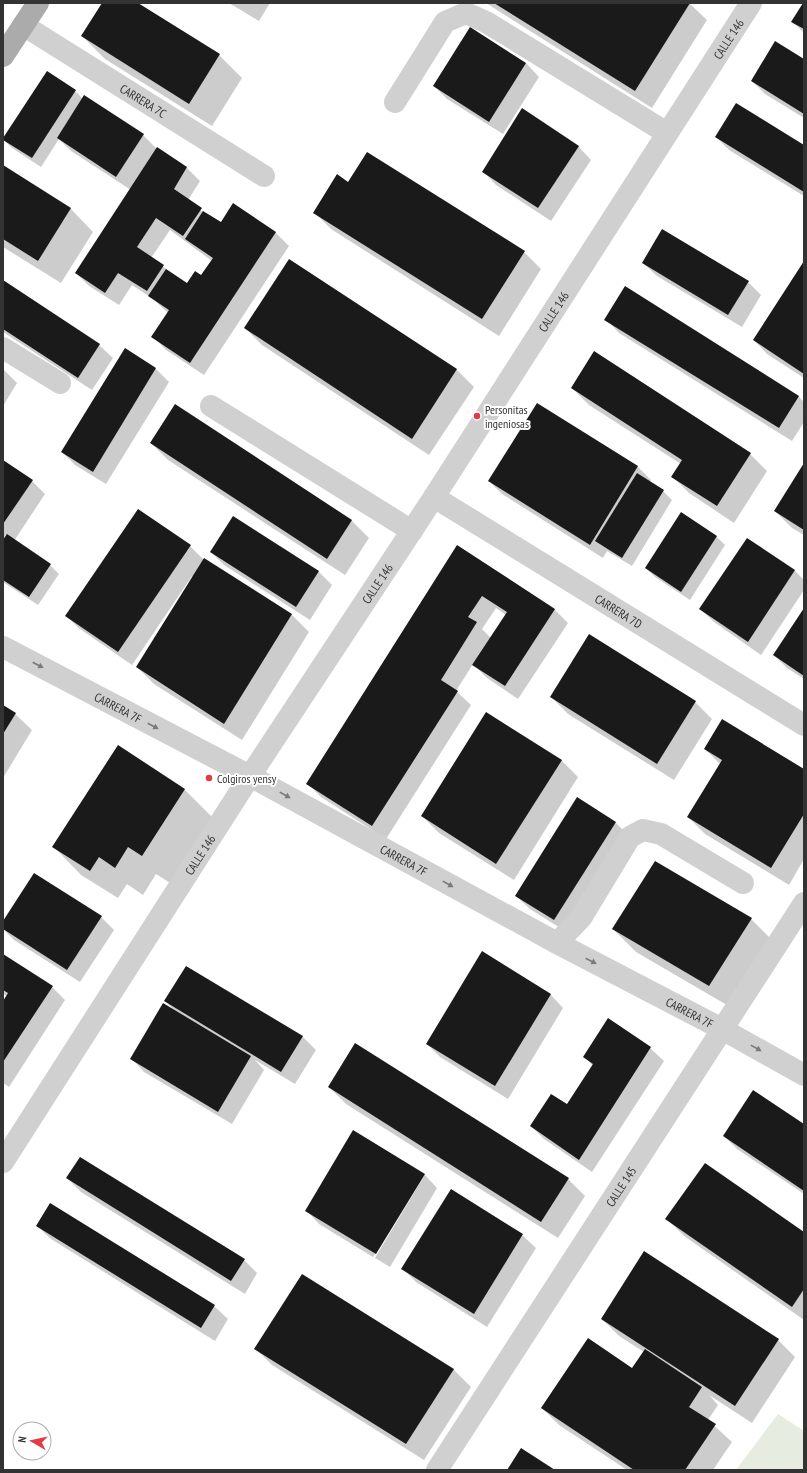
<svg xmlns="http://www.w3.org/2000/svg" width="807" height="1473" viewBox="0 0 807 1473" font-family="'PT Sans Narrow',sans-serif">
<rect width="100%" height="100%" fill="#fff"/>
<polygon fill="#e6ecdf" points="778,1414 804,1431 804,1470 736,1470"/>
<g fill="#0003" fill-rule="evenodd">
<polygon points="103,3 137,3 219,55 242,78 212,126 105,59 82,36"/>
<polygon points="229,3 270,3 259,21"/>
<polygon points="486,3 689,3 707,20 652,108"/>
<polygon points="804,3 804,33 793,22"/>
<polygon points="804,61 804,118 765,94 752,81"/>
<polygon points="526,63 539,77 503,134 447,99 434,86"/>
<path d="M75 91 83 99 143 135 157 149 187 168 200 181 188 200 206 214 221 224 233 205 276 233 289 246 204 375 166 350 153 336 168 313 153 299 132 285 119 305 89 286 76 273 131 190 71 151 59 139 41 167 12 148 3 139ZM170 230 212 261 202 277 187 284 151 258Z"/>
<polygon points="716,137 804,147 804,196 729,150"/>
<polygon points="578,146 591,160 551,221 496,185 483,171"/>
<polygon points="3,166 71,209 93,232 61,283 3,247"/>
<polygon points="348,183 524,252 541,269 499,336 331,229 314,212"/>
<polygon points="290,260 457,370 474,387 429,455 262,345 245,328"/>
<polygon points="643,263 748,282 761,295 742,327 657,276"/>
<polygon points="804,263 804,378 767,354 754,340"/>
<polygon points="3,282 99,345 113,358 92,390 3,332"/>
<polygon points="606,319 798,396 804,402 804,422 792,441 619,333"/>
<polygon points="125,349 156,369 169,382 106,484 75,465 62,452"/>
<polygon points="3,369 17,383 3,406"/>
<polygon points="572,388 750,454 767,471 734,523 689,493 673,477 681,464 589,405"/>
<polygon points="537,404 638,467 651,480 650,482 663,491 672,500 632,566 607,551 603,558 502,494 489,481"/>
<polygon points="175,405 352,521 369,538 345,575 168,460 151,443"/>
<polygon points="3,461 32,481 45,494 14,541 50,565 59,574 38,605 3,582"/>
<polygon points="804,464 804,535 792,528 775,511"/>
<polygon points="233,518 319,572 332,585 310,620 224,565 211,552"/>
<polygon points="716,536 725,545 690,600 655,577 646,568"/>
<polygon points="747,539 795,571 804,580 804,590 761,655 714,622 700,609"/>
<polygon points="190,546 203,559 292,615 309,632 242,740 154,684 137,667 193,577 192,576 132,665 80,629 66,616"/>
<path d="M458 546 554 609 568 623 518 699 487 678 473 664 456 691 471 705 386 839 321 797 308 784ZM496 608 506 615 491 638 482 629Z"/>
<polygon points="804,610 804,679 787,668 774,655"/>
<polygon points="551,697 695,702 712,719 674,780 568,714"/>
<polygon points="3,706 15,714 32,730 3,778"/>
<polygon points="705,749 804,771 804,859 789,885 705,834 688,817 720,764"/>
<polygon points="561,760 578,777 514,880 439,833 422,816"/>
<polygon points="184,789 212,817 170,883 156,874 143,895 127,884 118,898 81,875 54,847"/>
<polygon points="616,823 629,836 568,933 530,909 516,896"/>
<polygon points="655,863 751,919 774,942 732,1008 636,952 613,929"/>
<polygon points="101,917 114,930 80,982 14,940 3,929 3,923"/>
<polygon points="3,955 52,987 65,1000 9,1087 3,1083 3,1003 7,996 3,994"/>
<polygon points="186,967 303,1037 316,1050 295,1084 255,1060 264,1070 232,1124 144,1072 131,1058 174,1010 165,1001"/>
<polygon points="550,994 563,1008 508,1099 440,1057 427,1044"/>
<polygon points="608,1019 650,1048 664,1061 592,1172 544,1139 531,1126 568,1106 593,1066 585,1057"/>
<polygon points="329,1087 568,1179 585,1196 558,1238 346,1104"/>
<polygon points="804,1125 804,1194 737,1149 724,1136"/>
<polygon points="424,1174 437,1188 390,1267 375,1258 424,1176 422,1176 373,1257 319,1224 306,1210"/>
<polygon points="67,1178 244,1260 257,1273 245,1294 81,1192"/>
<polygon points="451,1190 522,1235 536,1248 487,1327 416,1282 403,1269"/>
<polygon points="51,1204 214,1306 228,1319 215,1341 51,1239 37,1226"/>
<polygon points="667,1219 804,1233 804,1320 684,1236"/>
<polygon points="303,1275 454,1370 471,1387 424,1460 272,1365 255,1348"/>
<polygon points="602,1319 778,1340 795,1357 752,1423 709,1395 718,1405 708,1420 732,1442 713,1470 627,1470 559,1425 542,1408 633,1369 644,1352 619,1336"/>
</g>
<g fill="#1a1a1a">
<polygon points="102,3 138,3 220,54 189,104 81,36"/>
<polygon points="494,3 690,3 635,91"/>
<polygon points="803,3 804,3 804,29 791,22"/>
<polygon points="470,27 526,63 489,122 433,86"/>
<polygon points="775,41 804,59 804,114 751,81"/>
<polygon points="47,71 76,90 32,158 3,140 3,138"/>
<polygon points="84,95 144,134 116,177 57,138"/>
<polygon points="736,103 804,145 804,192 715,137"/>
<polygon points="522,108 579,146 538,208 482,172"/>
<polygon points="157,147 187,167 174,189 202,208 183,236 156,218 137,247 164,265 147,291 118,273 105,293 75,273"/>
<polygon points="367,152 525,251 482,319 313,213 337,174 348,182"/>
<polygon points="3,165 71,208 38,261 3,239"/>
<polygon points="233,203 276,232 190,363 151,337 169,310 148,296 166,269 187,283 195,271 201,275 213,258 185,239 203,211 221,222"/>
<polygon points="662,229 749,281 728,315 642,263"/>
<polygon points="289,259 457,369 412,439 244,328"/>
<polygon points="804,261 804,374 753,340"/>
<polygon points="3,280 100,344 78,378 3,329"/>
<polygon points="625,286 799,396 779,428 604,320"/>
<polygon points="125,348 156,368 93,472 61,452"/>
<polygon points="594,351 751,453 717,506 671,477 682,460 571,388"/>
<polygon points="537,403 638,466 590,545 488,481"/>
<polygon points="175,404 352,520 327,559 150,443"/>
<polygon points="3,460 33,480 3,524"/>
<polygon points="804,463 804,530 774,511"/>
<polygon points="637,473 664,490 622,558 595,541"/>
<polygon points="138,509 191,545 118,652 65,616"/>
<polygon points="681,512 717,536 681,592 645,568"/>
<polygon points="233,516 319,571 296,607 210,552"/>
<polygon points="7,534 51,564 29,597 3,580 3,540"/>
<polygon points="747,538 795,570 748,642 699,609"/>
<polygon points="457,545 555,609 505,686 472,665 507,612 482,596 468,617 477,622 441,680 458,691 372,826 306,784"/>
<polygon points="204,558 292,614 224,724 136,667"/>
<polygon points="804,608 804,676 773,655"/>
<polygon points="589,634 696,701 657,764 550,697"/>
<polygon points="3,705 16,713 3,734"/>
<polygon points="486,712 562,760 496,864 421,816"/>
<polygon points="722,719 804,769 804,814 771,868 687,817 722,760 704,749"/>
<polygon points="118,745 185,789 142,856 128,847 115,868 99,857 90,871 52,847"/>
<polygon points="577,797 616,822 554,920 515,896"/>
<polygon points="655,861 752,918 709,986 612,929"/>
<polygon points="34,873 102,916 67,970 3,929 3,921"/>
<polygon points="482,951 551,994 495,1086 426,1044"/>
<polygon points="3,954 53,986 3,1062 3,1001 8,993 3,990"/>
<polygon points="186,966 303,1036 281,1072 164,1001"/>
<polygon points="163,1003 251,1056 218,1112 130,1059"/>
<polygon points="608,1018 651,1047 579,1160 530,1126 551,1094 567,1104 593,1064 583,1057"/>
<polygon points="355,1043 569,1178 541,1222 328,1087"/>
<polygon points="753,1090 804,1124 804,1191 723,1136"/>
<polygon points="353,1130 425,1174 376,1254 305,1211"/>
<polygon points="80,1157 245,1259 231,1281 66,1178"/>
<polygon points="705,1163 804,1232 804,1289 792,1307 665,1219"/>
<polygon points="451,1189 523,1234 474,1314 401,1269"/>
<polygon points="50,1203 215,1305 201,1328 36,1226"/>
<polygon points="644,1251 779,1339 735,1406 601,1319"/>
<polygon points="302,1274 454,1369 406,1444 254,1349"/>
<polygon points="588,1338 632,1368 645,1349 702,1387 689,1407 716,1424 685,1470 634,1470 541,1408"/>
<polygon points="521,1448 555,1470 507,1470"/>
</g>
<g fill="none" stroke-linecap="round" stroke-linejoin="round">
<g stroke="#d0d0d0" stroke-width="22">
<path id="s1" d="M23 25 264 176"/>
<polyline points="395,102 445,22 466,13 486,22 667,133"/>
<polyline points="3,348 60,383"/>
<polyline points="211,406 412,531"/>
<path id="s2" d="M434 497 804 725"/>
<path id="s3" d="M3 647 250 776 557 943 722 1029 804 1075"/>
<polyline points="557,943 581,918 630,837 643,830 661,834 743,883"/>
<path id="s4" d="M3 1162 250 776 434 497 751 3"/>
<path id="s5" d="M437 1470 804 903"/>
</g>
<polyline stroke="#ababab" stroke-width="22" points="3,56 38,3"/>
</g>
<defs><path id="oneway-solid" d="M-6-.8H1V-3.2L6.5 0L1 3.2V.8H-6Z"/></defs>
<g fill="#7a7a7a">
<use href="#oneway-solid" transform="translate(38 665) rotate(28)"/>
<use href="#oneway-solid" transform="translate(153 726) rotate(28)"/>
<use href="#oneway-solid" transform="translate(285 795) rotate(29)"/>
<use href="#oneway-solid" transform="translate(448 884) rotate(29)"/>
<use href="#oneway-solid" transform="translate(591 961) rotate(27)"/>
<use href="#oneway-solid" transform="translate(756 1048) rotate(29)"/>
</g>
<g fill="#e63946" stroke="#fff" stroke-width="1.5">
<circle cx="477" cy="416" r="4"/>
<circle cx="209" cy="778" r="4"/>
</g>
<g text-anchor="middle" dominant-baseline="central" stroke-width="4" stroke-linejoin="round" paint-order="stroke">
<g font-size="12" fill="#333" stroke="#fff">
<text stroke="none"><textPath href="#s4" startOffset="1337">CALLE 146</textPath></text>
<text stroke="none"><textPath href="#s1" startOffset="142">CARRERA 7C</textPath></text>
<text stroke="none"><textPath href="#s4" startOffset="1013">CALLE 146</textPath></text>
<text stroke="none"><textPath href="#s4" startOffset="689">CALLE 146</textPath></text>
<text stroke="none"><textPath href="#s2" startOffset="217">CARRERA 7D</textPath></text>
<text stroke="none"><textPath href="#s3" startOffset="130">CARRERA 7F</textPath></text>
<text stroke="none"><textPath href="#s4" startOffset="365">CALLE 146</textPath></text>
<text stroke="none"><textPath href="#s3" startOffset="454">CARRERA 7F</textPath></text>
<text stroke="none"><textPath href="#s3" startOffset="778">CARRERA 7F</textPath></text>
<text stroke="none"><textPath href="#s5" startOffset="338">CALLE 145</textPath></text>
</g>
<g font-size="12" fill="#333" stroke="#fff" text-anchor="start">
<text x="485" y="409">Personitas<tspan x="485" dy="14">ingeniosas</tspan></text>
<text x="217" y="778">Colgiros yensy</text>
</g>
</g>
<rect width="807" height="1473" fill="none" stroke="#333333" stroke-width="8"/>
<g transform="translate(32 1441) rotate(279)"><circle r="19" fill="#ffffff" stroke="#adadad"/>
<path d="M0-3L7 15L0 10L-7 15Z" fill="#e63946"/>
<text y="-6" font-size="11" font-weight="bold" text-anchor="middle" fill="#333333">N</text>
</g>
</svg>
